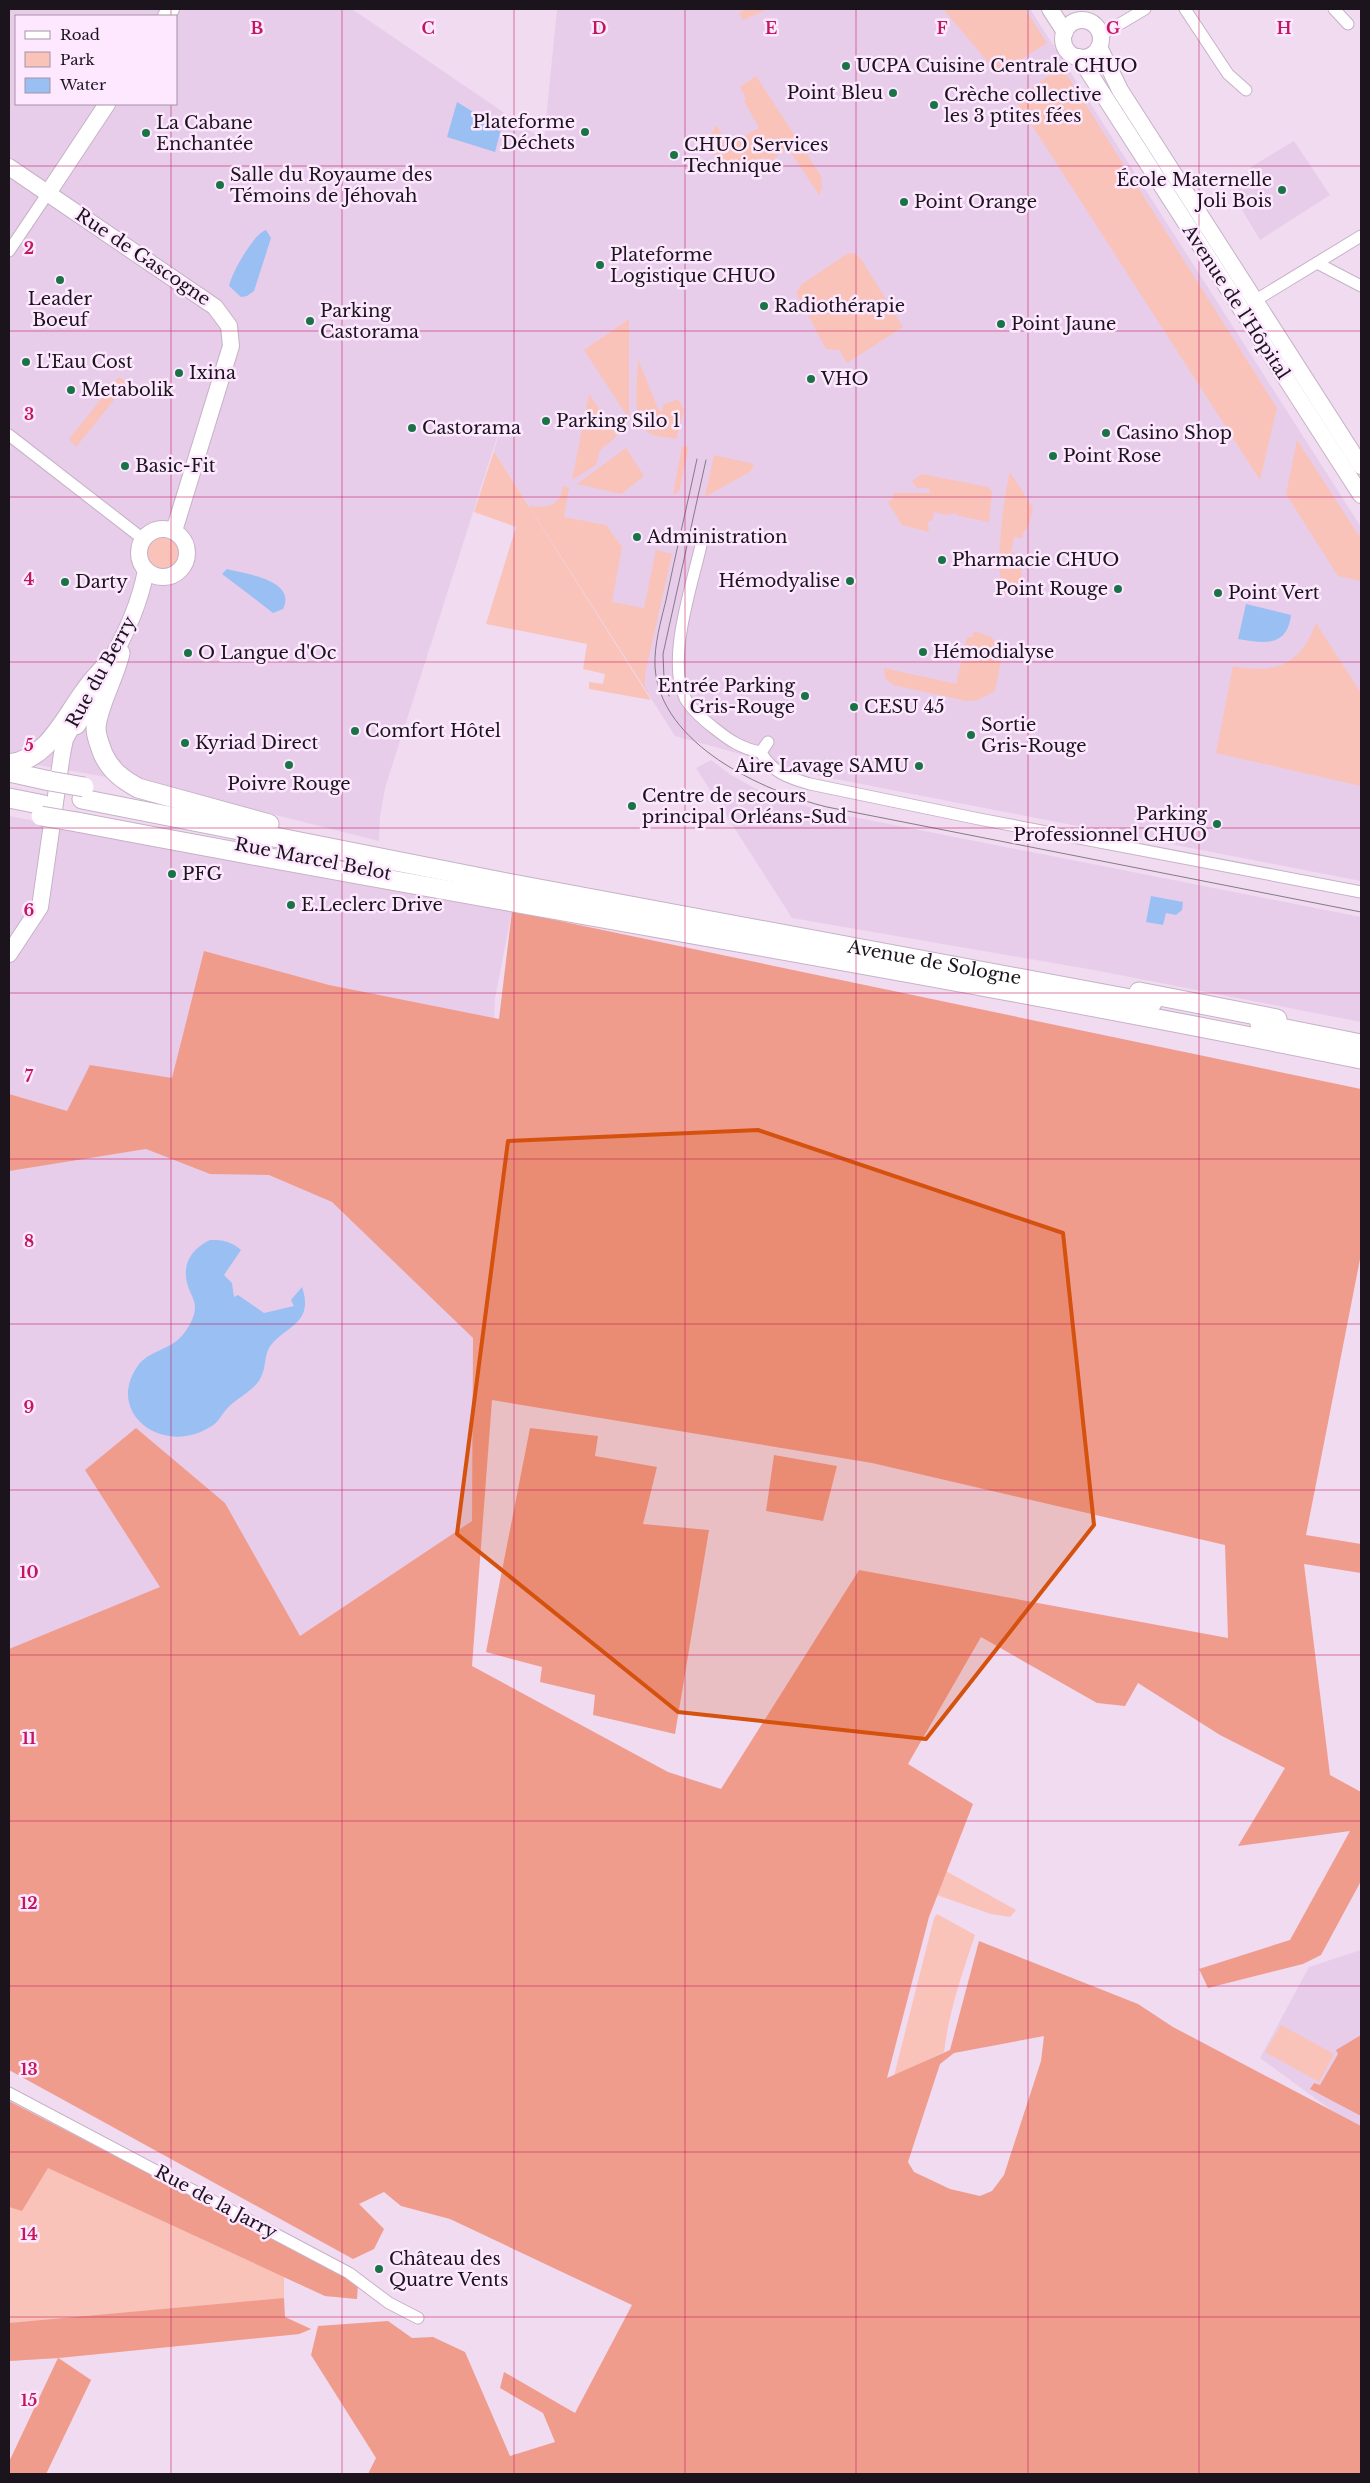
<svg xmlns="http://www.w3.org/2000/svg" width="1370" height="2483" viewBox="0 0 1370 2483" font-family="'Libre Baskerville',serif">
<rect width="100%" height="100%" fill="#f0dbf1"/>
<g fill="#e7cde9" fill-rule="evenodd">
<path d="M9 9H352L544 140 557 9H1030L1361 527V881L820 776 675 736 494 451 505 412 385 788 380 817 379 841 169 788 9 760ZM16 16H176V104H16Z"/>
<polygon points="1294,141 1330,195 1260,240 1238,203 1238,187 1251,167"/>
<polygon points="711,760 731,775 756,789 818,810 1361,917 1361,1022 1094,970 792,918 696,768"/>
<polygon points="9,816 512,911 495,998 472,1521 456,1739 9,1654"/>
<polygon points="1361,1950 1361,2126 1338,2115 1260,2058 1309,1967"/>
</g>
<g fill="#fac3b9">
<polygon points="746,9 768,9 743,20 739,13"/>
<polygon points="943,9 1025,9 1047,43 998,74"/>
<polygon points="1062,67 1277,408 1260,480 1015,99"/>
<polygon points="756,76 821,176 822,188 819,195 788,148 768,163 764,157 737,176 732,168 725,172 707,144 716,125 729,145 759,128 744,101 746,98 740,87"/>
<polygon points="855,253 861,259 903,327 847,363 839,350 826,349 796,293 802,284 847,254"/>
<polygon points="629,319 629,419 584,350"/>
<path d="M638 359 659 411H663V405L678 399 684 410 676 439C669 437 660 437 653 435 629 426 638 379 638 359Z"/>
<polygon points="119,377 126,382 126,385 76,447 69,439"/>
<polygon points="589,394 617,436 600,450 596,465 572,480"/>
<polygon points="1297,440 1361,539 1361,581 1338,576 1286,494"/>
<polygon points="682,446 689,447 679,492 673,495"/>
<polygon points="626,448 644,476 621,494 577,484"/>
<polygon points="494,451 651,700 589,689 589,682 603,684 605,674 583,669 587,644 486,624 516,527 474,512"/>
<polygon points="714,455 754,464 751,471 705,497"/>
<path d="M1010 472 1033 508 1028 528 1024 531 1022 538 1014 537 1011 552 1019 555C1016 572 1031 576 1014 592L1004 595 998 593C1002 582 999 569 999 558 1001 529 1003 500 1010 472Z"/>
<polygon points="922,474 988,487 992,492 989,522 959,516 955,513 947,515 934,512 932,520 928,522 929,532 902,525 887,501 892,500 894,493 930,493 929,488 917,488 912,481"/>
<path d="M563 486 569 488 564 517 606 525 622 547 612 602 644 608 656 550 672 554 645 674V686L651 698 529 506C548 508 560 507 563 486Z"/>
<circle cx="162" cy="553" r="16"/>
<path d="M1316 623 1361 693V786L1216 753 1233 666C1277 674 1300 665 1316 623Z"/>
<polygon points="974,631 991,637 1003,650 995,691 978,700 967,701 893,685 885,678 884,668 956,684 967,637 972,637"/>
<polygon points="946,1871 1016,1910 1010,1917 991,1914 937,1895"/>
<path d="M937 1914 975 1935C962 1974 949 2011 944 2052L894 2076 934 1918Z"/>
<polygon points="1281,2025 1334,2054 1319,2082 1265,2052"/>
<polygon points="9,2101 357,2299 325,2296 284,2277 284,2317 311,2329 299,2334 59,2358 91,2380 46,2474 9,2474 9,2462 58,2358 9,2361"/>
</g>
<g fill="#f09c8d" fill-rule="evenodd">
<path d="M512 911 1361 1089V1254L1306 1535 1361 1544V1573L1304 1564 1330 1775 1361 1792V1881L1321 1955 1303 1964 1208 1988 1199 1969 1290 1940 1350 1831 1238 1846 1285 1768 1220 1735 1138 1683 1125 1706 1097 1703 981 1637 908 1764 973 1804 929 1917 887 2078 950 2050 979 1941 1138 2004 1173 2027 1361 2126V2474H368L376 2458 311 2355 318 2326 388 2321 412 2338 433 2337 465 2352 510 2456 555 2442 543 2413 500 2388 504 2372 575 2413 632 2305 450 2219 401 2206 384 2192 359 2204 384 2229 374 2249 353 2259 9 2070V1649L160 1587 85 1470 136 1428 225 1503 300 1636 472 1521 473 1338 332 1202 269 1175 210 1174 146 1149 9 1171V1094L67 1111 90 1065 172 1078 204 951 329 985 499 1019ZM492 1400 872 1463 1225 1545 1228 1638 859 1570 721 1789 668 1772 472 1666ZM1044 2036 1041 2061 1004 2175 992 2191 980 2196 950 2189 914 2172 908 2162 940 2064 954 2053Z"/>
<polygon points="530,1428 598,1436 595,1456 657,1467 643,1524 709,1530 675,1734 593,1715 595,1695 540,1682 542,1667 486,1652"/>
<polygon points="774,1455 837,1466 823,1521 766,1511"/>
<polygon points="1361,2035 1361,2116 1310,2089 1314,2083 1320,2085 1338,2054 1336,2050"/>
<polygon points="9,2101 333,2269 358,2284 357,2299 325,2296 48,2168 22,2211 9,2207"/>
<polygon points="284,2298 285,2317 311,2329 299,2334 58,2358 91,2380 46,2474 9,2474 9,2462 58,2358 9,2361 9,2323"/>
</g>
<g fill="#9abff3">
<polygon points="457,102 501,129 495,152 447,137"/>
<path d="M266 230 271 238 254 291 247 296 241 297 229 286C231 274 254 233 266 230Z"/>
<path d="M227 569C246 574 297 580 283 609L273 613 268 609 222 574Z"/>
<path d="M1246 604 1291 615C1287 648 1263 643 1238 639Z"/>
<polygon points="1151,896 1183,902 1182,910 1176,915 1166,913 1163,925 1146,922"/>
<path d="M210 1240C223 1240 231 1241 241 1250L224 1275 232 1283 234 1297 238 1295 264 1313 294 1306 291 1300 302 1287C315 1325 283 1326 269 1348 264 1357 266 1368 261 1377 254 1392 235 1398 225 1411 220 1417 218 1423 210 1427 165 1456 105 1415 137 1367 149 1349 172 1351 185 1332 190 1325 195 1316 195 1307 195 1300 190 1293 188 1286 181 1265 191 1249 210 1240Z"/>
</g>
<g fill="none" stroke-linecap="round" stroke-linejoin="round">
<defs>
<g id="street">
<polyline points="1185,9 1228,74 1246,90"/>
<polyline points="1334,9 1348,24"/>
<polyline points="1101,35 1145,9"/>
<polyline points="9,251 48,193"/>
<polyline points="1317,263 1361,286"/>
<polyline points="1256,300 1361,236"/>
<polyline points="9,435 143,539"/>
<path d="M701 545C692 586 666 660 685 698 691 709 705 721 714 728 729 740 742 749 761 752"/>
<path d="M768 742 761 752C771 772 789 778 810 784L979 819 1361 892"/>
<polyline points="9,2093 349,2273 389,2303 418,2318"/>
</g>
<g id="secondary">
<polyline points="1050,9 1065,32"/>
<polyline points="166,16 171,9"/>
<circle cx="1082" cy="39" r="19"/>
<polyline points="1099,47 1120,90 1361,466"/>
<polyline points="1079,57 1361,495"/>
<polyline points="9,167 215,307 229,326 231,346 174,531"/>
<polyline points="48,193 107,104"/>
<circle cx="163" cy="553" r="24"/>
<path d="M109 663C126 634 140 603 146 570"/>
<polyline points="77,726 104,681"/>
<polyline points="9,954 40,907 62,754 65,739 79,714"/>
</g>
<g id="primary">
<path d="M120 653C115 676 97 707 96 728 96 737 100 745 103 754 111 771 122 779 138 788L269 824"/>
<path d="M9 764C48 759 64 719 85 691 92 680 102 671 110 661"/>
<polyline points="9,772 50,781"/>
<polyline points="9,798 44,805"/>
<path id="s1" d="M82 799 507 883 1152 1003"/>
<path d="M77 822C504 904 934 972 1361 1059"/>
<polyline points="1139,992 1277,1019"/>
<polyline points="1260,1024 1361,1044"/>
</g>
</defs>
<use href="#street" stroke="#c6b2c7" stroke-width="13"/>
<use href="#secondary" stroke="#c6b2c7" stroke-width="18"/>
<use href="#primary" stroke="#c6b2c7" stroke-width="21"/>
<use href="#street" stroke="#fff" stroke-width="11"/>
<use href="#secondary" stroke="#fff" stroke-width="16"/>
<use href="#primary" stroke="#fff" stroke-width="19"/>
<g stroke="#877988" stroke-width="1">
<path d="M697 459C687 506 676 552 666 600 661 621 654 644 655 667 660 744 762 791 827 807L1361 912"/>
<polyline points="669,696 664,679 663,654 706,460"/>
</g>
<defs>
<g id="primary-bridge">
<polyline points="50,781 84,787"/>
<polyline points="41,816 77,822"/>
</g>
</defs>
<use href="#primary-bridge" stroke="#c6b2c7" stroke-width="21" stroke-linecap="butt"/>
<use href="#primary-bridge" stroke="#fff" stroke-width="19"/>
</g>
<path fill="#d4520e" fill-opacity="0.2" stroke="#d4520e" stroke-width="4" stroke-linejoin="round" d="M758 1130 1063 1233 1094 1525 926 1739 678 1712 457 1534 508 1141Z"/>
<path fill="none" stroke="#c2185b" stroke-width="1" stroke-opacity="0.55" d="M171 9V16M342 9V2474M514 9V2474M685 9V2474M856 9V2474M1028 9V2474M1199 9V2474M171 104V2474M9 166H1361M9 331H1361M9 497H1361M9 662H1361M9 828H1361M9 993H1361M9 1159H1361M9 1324H1361M9 1490H1361M9 1655H1361M9 1821H1361M9 1986H1361M9 2152H1361M9 2317H1361"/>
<g fill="#197347" stroke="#fde8ff" stroke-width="2">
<circle cx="846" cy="66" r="5"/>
<circle cx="893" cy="93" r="5"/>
<circle cx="934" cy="105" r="5"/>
<circle cx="585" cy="132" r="5"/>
<circle cx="146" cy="133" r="5"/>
<circle cx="674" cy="155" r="5"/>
<circle cx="220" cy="185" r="5"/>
<circle cx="1282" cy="190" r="5"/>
<circle cx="904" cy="202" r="5"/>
<circle cx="600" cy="265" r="5"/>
<circle cx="60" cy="280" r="5"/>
<circle cx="764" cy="306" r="5"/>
<circle cx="310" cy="321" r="5"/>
<circle cx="1001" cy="324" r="5"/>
<circle cx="26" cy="362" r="5"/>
<circle cx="179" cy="373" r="5"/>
<circle cx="811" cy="379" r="5"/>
<circle cx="71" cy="390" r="5"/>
<circle cx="546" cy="421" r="5"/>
<circle cx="412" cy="428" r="5"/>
<circle cx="1106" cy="433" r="5"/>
<circle cx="1053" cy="456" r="5"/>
<circle cx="125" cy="466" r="5"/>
<circle cx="637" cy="537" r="5"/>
<circle cx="942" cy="560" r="5"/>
<circle cx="850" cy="581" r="5"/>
<circle cx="65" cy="582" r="5"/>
<circle cx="1118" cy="589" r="5"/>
<circle cx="1218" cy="593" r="5"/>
<circle cx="923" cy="652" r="5"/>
<circle cx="188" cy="653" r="5"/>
<circle cx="805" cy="696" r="5"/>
<circle cx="854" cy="707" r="5"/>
<circle cx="355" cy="731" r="5"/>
<circle cx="971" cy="735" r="5"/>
<circle cx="185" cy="743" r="5"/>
<circle cx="289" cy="765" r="5"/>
<circle cx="919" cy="766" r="5"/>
<circle cx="632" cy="806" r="5"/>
<circle cx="1217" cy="824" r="5"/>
<circle cx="172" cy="874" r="5"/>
<circle cx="291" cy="905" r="5"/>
<circle cx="379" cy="2269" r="5"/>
</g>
<g text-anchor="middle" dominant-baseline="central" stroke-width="5" stroke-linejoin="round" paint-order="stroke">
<g font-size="18" fill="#1b141c" stroke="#fde8ff" text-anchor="start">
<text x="856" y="66">UCPA Cuisine Centrale CHUO</text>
<text x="883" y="93" text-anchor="end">Point Bleu</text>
<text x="944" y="95">Crèche collective<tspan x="944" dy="21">les 3 ptites fées</tspan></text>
<text x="575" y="122" text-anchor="end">Plateforme<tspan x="575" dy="21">Déchets</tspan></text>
<text x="156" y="123">La Cabane<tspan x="156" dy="21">Enchantée</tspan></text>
<text x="684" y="145">CHUO Services<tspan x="684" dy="21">Technique</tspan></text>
<text x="230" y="175">Salle du Royaume des<tspan x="230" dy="21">Témoins de Jéhovah</tspan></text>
<text x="1272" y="180" text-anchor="end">École Maternelle<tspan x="1272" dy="21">Joli Bois</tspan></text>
<text x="914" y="202">Point Orange</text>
<text x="610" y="255">Plateforme<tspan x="610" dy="21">Logistique CHUO</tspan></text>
<text x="60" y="299" text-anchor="middle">Leader<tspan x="60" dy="21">Boeuf</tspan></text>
<text x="774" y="306">Radiothérapie</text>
<text x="320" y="311">Parking<tspan x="320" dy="21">Castorama</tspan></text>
<text x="1011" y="324">Point Jaune</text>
<text x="36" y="362">L'Eau Cost</text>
<text x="189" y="373">Ixina</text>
<text x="821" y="379">VHO</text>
<text x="81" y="390">Metabolik</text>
<text x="556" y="421">Parking Silo 1</text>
<text x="422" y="428">Castorama</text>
<text x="1116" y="433">Casino Shop</text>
<text x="1063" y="456">Point Rose</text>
<text x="135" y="466">Basic-Fit</text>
<text x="647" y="537">Administration</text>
<text x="952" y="560">Pharmacie CHUO</text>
<text x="840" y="581" text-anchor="end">Hémodyalise</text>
<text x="75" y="582">Darty</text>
<text x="1108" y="589" text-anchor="end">Point Rouge</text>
<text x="1228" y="593">Point Vert</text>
<text x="933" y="652">Hémodialyse</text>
<text x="198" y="653">O Langue d'Oc</text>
<text x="795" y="686" text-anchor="end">Entrée Parking<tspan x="795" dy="21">Gris-Rouge</tspan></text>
<text x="864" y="707">CESU 45</text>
<text x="981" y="725">Sortie<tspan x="981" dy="21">Gris-Rouge</tspan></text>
<text x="365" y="731">Comfort Hôtel</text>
<text x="195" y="743">Kyriad Direct</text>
<text x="909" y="766" text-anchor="end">Aire Lavage SAMU</text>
<text x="289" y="784" text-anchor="middle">Poivre Rouge</text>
<text x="642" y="796">Centre de secours<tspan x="642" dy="21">principal Orléans-Sud</tspan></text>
<text x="1207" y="814" text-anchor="end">Parking<tspan x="1207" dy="21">Professionnel CHUO</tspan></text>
<text x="182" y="874">PFG</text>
<text x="301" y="905">E.Leclerc Drive</text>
<text x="389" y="2259">Château des<tspan x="389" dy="21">Quatre Vents</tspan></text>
</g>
<g font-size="18" fill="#1b141c" stroke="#fde8ff">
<text transform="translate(143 257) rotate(34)">Rue de Gascogne</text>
<text transform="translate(1236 302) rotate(57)">Avenue de l'Hôpital</text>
<text transform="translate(101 672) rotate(-61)">Rue du Berry</text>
<text transform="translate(313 859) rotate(11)">Rue Marcel Belot</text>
<text stroke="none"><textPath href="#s1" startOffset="868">Avenue de Sologne</textPath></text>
<text transform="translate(216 2202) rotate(28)">Rue de la Jarry</text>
</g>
</g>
<g font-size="16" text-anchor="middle" font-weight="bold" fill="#c2185b" stroke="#fde8ff" stroke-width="5" stroke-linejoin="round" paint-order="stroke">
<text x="257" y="34">B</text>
<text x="428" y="34">C</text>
<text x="599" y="34">D</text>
<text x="771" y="34">E</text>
<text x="942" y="34">F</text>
<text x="1113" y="34">G</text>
<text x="1284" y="34">H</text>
<text x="29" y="254">2</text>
<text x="29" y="420">3</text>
<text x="29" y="585">4</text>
<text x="29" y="751">5</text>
<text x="29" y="916">6</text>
<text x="29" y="1082">7</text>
<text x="29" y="1247">8</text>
<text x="29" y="1413">9</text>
<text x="29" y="1578">10</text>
<text x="29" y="1744">11</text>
<text x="29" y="1909">12</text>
<text x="29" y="2075">13</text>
<text x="29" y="2240">14</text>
<text x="29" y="2406">15</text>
</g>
<rect width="1370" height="2483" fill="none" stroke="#1b141c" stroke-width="20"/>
<rect x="15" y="15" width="162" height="90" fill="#fde8ff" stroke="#a393a4"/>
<rect x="25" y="31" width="25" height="8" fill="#ffffff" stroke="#a393a4"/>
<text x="60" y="40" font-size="15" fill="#1b141c">Road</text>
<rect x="25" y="52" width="25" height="15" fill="#fac3b9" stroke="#a393a4"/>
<text x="60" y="65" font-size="15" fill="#1b141c">Park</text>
<rect x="25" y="78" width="25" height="15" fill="#9abff3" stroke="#a393a4"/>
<text x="60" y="90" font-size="15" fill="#1b141c">Water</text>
</svg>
